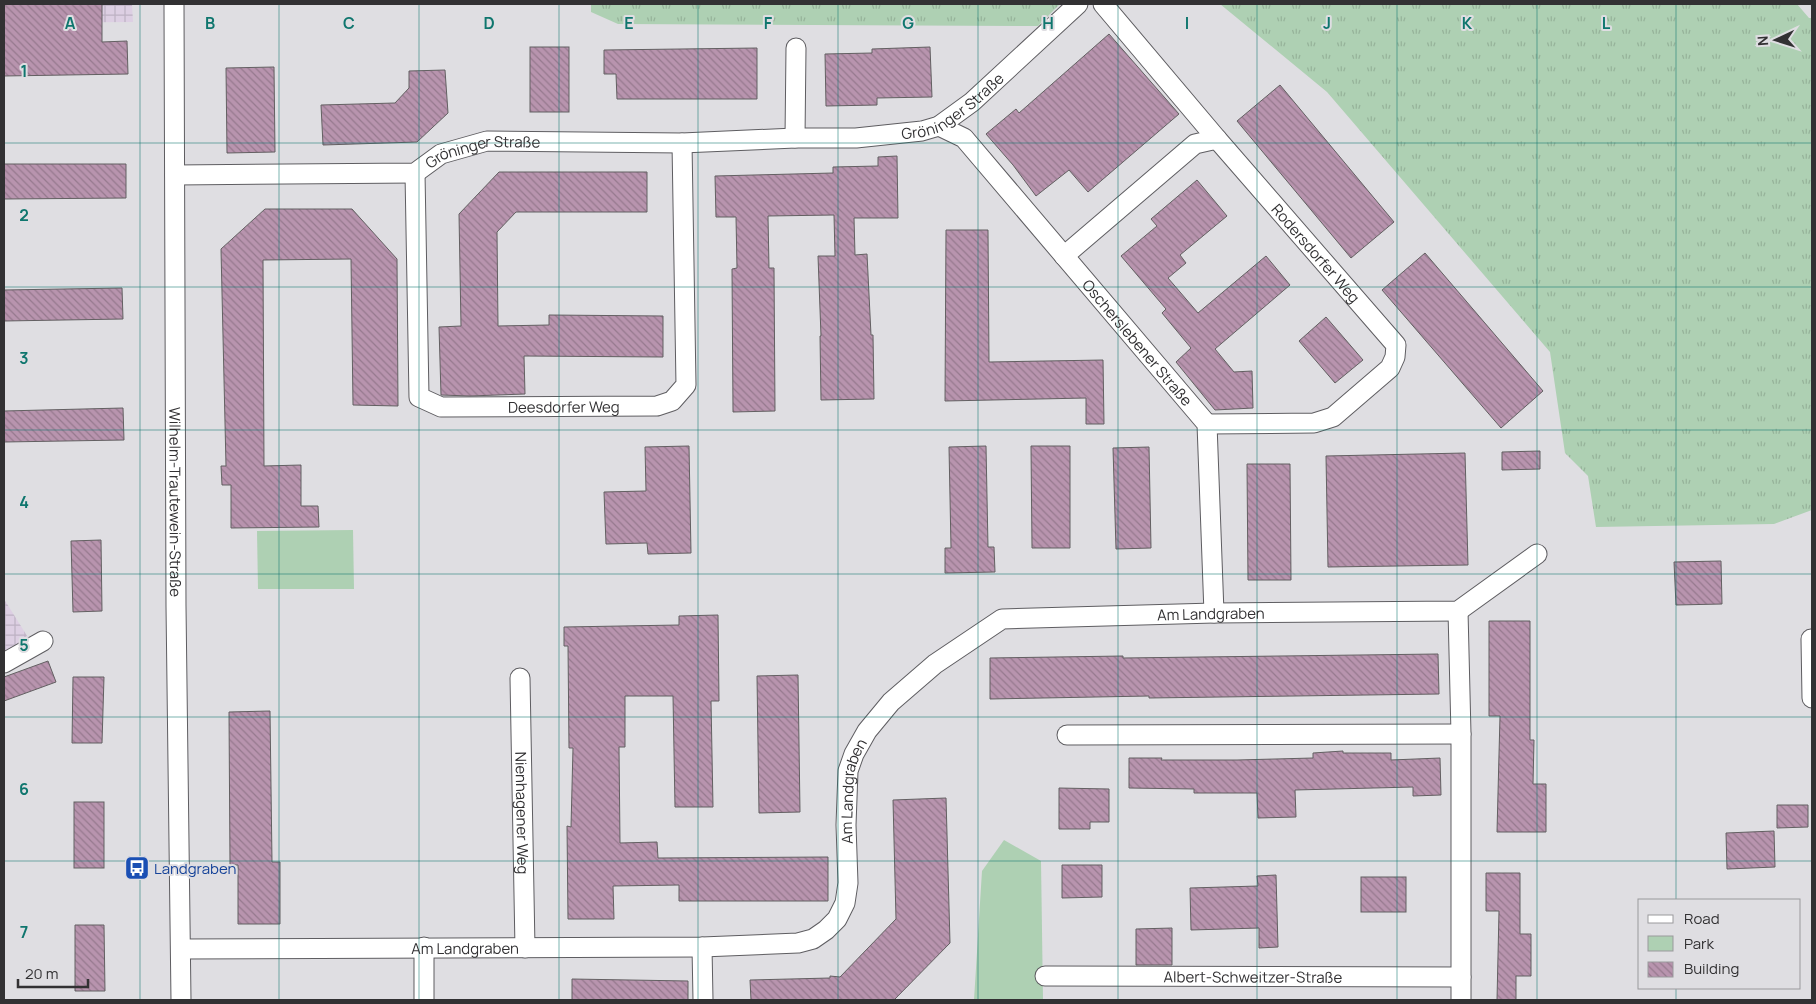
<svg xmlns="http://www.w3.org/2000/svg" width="1816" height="1004" viewBox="0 0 1816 1004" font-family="Manrope,sans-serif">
<defs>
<pattern id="industrial-grid" width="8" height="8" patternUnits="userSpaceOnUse" patternTransform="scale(1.25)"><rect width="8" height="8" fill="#ddcfe3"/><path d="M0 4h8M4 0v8" fill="none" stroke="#beb2c3"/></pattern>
<pattern id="grass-tufts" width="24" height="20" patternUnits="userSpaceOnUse" patternTransform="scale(1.25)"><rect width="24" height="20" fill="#aed0b3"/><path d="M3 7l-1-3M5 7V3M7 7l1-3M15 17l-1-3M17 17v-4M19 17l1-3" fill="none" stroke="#96b39a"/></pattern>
<pattern id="building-back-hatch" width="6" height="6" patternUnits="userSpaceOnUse" patternTransform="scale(1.25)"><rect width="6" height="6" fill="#b894ae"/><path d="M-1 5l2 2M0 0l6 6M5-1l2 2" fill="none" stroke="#96798e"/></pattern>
</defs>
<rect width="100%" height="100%" fill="#dfdee2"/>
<g fill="url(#industrial-grid)">
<polygon points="4,4 132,4 133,22 4,23"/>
<polygon points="4,599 29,639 4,654"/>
</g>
<g fill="url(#grass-tufts)">
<polygon points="591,4 1060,4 1038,26 618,24 591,12"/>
<polygon points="1220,4 1797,4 1809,18 1812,18 1812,510 1774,524 1596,527 1588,476 1565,453 1550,352 1327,92"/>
</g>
<g fill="#aed0b3">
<polygon points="353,530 354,589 258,589 257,531"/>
<polygon points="1004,840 1041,861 1043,1000 974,1000 982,871"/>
</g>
<g fill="url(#building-back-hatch)" stroke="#636062">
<polygon points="4,4 102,4 102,42 127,41 128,74 4,76"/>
<polygon points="1109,34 1179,114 1088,192 1069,170 1036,196 1013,165 986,134 1016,109 1019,113"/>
<rect x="530" y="47" width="39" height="65"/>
<polygon points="930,47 932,97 877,98 877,105 826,106 825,54 872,53 872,49"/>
<polygon points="757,48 757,99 617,99 616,74 604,74 604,50"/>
<polygon points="274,67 275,152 227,153 226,68"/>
<polygon points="445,70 448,113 417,142 323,145 321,105 395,103 409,88 409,71"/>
<polygon points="1280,85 1394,222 1351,258 1237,121"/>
<polygon points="897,156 898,218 854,218 855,255 867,254 871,335 873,335 874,399 821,400 820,336 821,336 818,256 835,256 834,215 768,216 769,268 774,268 775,411 733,412 732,269 737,268 736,217 716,217 715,176 833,173 833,167 878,166 878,157"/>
<polygon points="4,164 126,164 126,198 4,199"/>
<polygon points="499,172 647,172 647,212 516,212 497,232 498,326 549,325 549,315 663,316 663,357 524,356 525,394 470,396 441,395 439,327 461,326 459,214"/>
<polygon points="1197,180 1227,216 1180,255 1186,263 1168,278 1198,313 1266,256 1290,285 1215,349 1234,372 1252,371 1253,408 1215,410 1176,362 1191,348 1162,313 1166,309 1121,256 1157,226 1151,219"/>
<polygon points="265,209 352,209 397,259 398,406 353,405 351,259 263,260 264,466 301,465 301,506 318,506 319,527 231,528 231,485 222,485 221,466 226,466 221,249"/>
<polygon points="946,230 988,230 989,362 1103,360 1104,424 1086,424 1086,398 945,401"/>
<polygon points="1425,253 1543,391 1501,428 1382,290"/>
<polygon points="122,288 123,319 4,321 4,290"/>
<polygon points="1326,317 1363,360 1335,383 1299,341"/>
<polygon points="123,408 124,440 4,442 4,411"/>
<polygon points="689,446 691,553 648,554 647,543 606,544 604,492 646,491 645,447"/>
<polygon points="986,446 988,547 994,547 995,572 945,573 945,548 951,548 949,447"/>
<polygon points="1031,446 1070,446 1070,548 1032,548"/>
<polygon points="1149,447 1151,548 1116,549 1113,448"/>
<polygon points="1540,451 1540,469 1502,470 1502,452"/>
<polygon points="1465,453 1468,565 1328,567 1326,456"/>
<polygon points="1247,464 1290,464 1291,580 1248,580"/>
<polygon points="101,540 102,611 73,612 71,541"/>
<polygon points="1721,561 1722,604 1676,605 1674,562"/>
<polygon points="718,615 719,701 711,701 713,807 675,807 673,696 625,696 625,747 619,747 620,843 657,842 658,858 828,857 828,901 679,901 679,885 613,886 614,919 568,919 567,826 571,827 573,748 569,748 568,646 564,646 564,627 679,625 679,616"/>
<polygon points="1489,621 1530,621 1530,740 1534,740 1533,784 1546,784 1546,832 1497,832 1500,716 1489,716"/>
<polygon points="1438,654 1439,694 1149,698 1149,696 990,699 990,658 1123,656 1123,658"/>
<polygon points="48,661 56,682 4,701 4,677"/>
<polygon points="798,675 800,812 759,813 757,676"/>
<polygon points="73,677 104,677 102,743 72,743"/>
<polygon points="270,711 272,862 280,862 280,924 238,924 238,865 230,865 229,712"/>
<polygon points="1343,751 1343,753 1391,753 1391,760 1440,758 1441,795 1413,796 1413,787 1295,790 1296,817 1258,818 1257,793 1194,793 1194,789 1129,788 1129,758 1162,758 1161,760 1237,760 1313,758 1313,753"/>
<polygon points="1059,788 1109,789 1109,822 1090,822 1090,829 1059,829"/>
<polygon points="946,798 950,943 894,1000 751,1000 750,980 830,978 830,976 840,977 896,919 893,800"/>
<rect x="74" y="802" width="30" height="66"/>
<polygon points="1777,805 1808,805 1808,827 1777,828"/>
<polygon points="1774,831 1775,867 1727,869 1726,833"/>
<polygon points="1062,865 1102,865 1102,897 1062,898"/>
<polygon points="1486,873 1520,873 1520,934 1531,934 1531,976 1516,976 1516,1000 1497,1000 1499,911 1486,911"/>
<polygon points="1276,875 1278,947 1259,948 1259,928 1191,930 1190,888 1258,886 1257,876"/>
<rect x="1361" y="877" width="45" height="35"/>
<polygon points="75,925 104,925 105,991 75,991"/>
<polygon points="1172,928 1172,965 1136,965 1136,929"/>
<polygon points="572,979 688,981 688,1000 572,1000"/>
</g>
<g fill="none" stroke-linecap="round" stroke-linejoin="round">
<defs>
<g id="minor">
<path id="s1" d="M174 4 176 606 181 1000"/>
<polyline points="1103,4 1217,139"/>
<path id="s2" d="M939 126 964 138 1207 424 1214 613"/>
<polyline points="795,138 796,48"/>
<path id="s3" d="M415 173 419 397 441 407 657 406 672 401 686 385 682 143"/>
<path id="s4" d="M175 175 415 173 441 154 487 141 682 143 795 138H856L922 131 939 126 972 102 1078 4"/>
<path id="s5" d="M1064 256 1195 144 1217 139 1396 345 1395 357 1390 368 1333 417 1314 423 1207 424"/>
<polyline points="1458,611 1461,734 1461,1000"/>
<polyline points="1811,639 1812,698"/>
<polyline points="4,663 43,641"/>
<path id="s6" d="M520 678 525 948"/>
<polyline points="1067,735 1461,734"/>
<polyline points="702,947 703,1000"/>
<path id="s7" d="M181 949 702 947 798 943 813 939 826 930 837 919 845 903 848 883 846 825 848 771 854 754 867 731 891 702 935 664 1002 619 1214 613 1458 611 1537 554"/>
<path id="s8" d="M1045 976 1461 977"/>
<polyline points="424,1000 424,947"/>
</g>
</defs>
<use href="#minor" stroke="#5e5d61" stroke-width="21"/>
<use href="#minor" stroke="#fff" stroke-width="19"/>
</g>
<path fill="none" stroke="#0f766e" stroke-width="1" stroke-opacity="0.55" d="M140 4V1000M279 4V1000M419 4V1000M559 4V1000M698 4V1000M838 4V1000M978 4V1000M1118 4V1000M1257 4V1000M1397 4V1000M1537 4V1000M1676 4V900M4 143H1812M4 287H1812M4 430H1812M4 574H1812M4 717H1812M4 861H1812M1676 988V1000"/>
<defs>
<symbol id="bus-square" viewBox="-11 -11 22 22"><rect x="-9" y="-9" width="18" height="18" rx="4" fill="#1a4fb4" stroke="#dfdee2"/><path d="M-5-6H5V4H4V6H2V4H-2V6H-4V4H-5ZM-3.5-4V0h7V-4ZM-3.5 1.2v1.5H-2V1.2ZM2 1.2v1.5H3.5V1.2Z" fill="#fff"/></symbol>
</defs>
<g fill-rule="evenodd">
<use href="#bus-square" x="123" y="854" width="28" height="28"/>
</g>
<g text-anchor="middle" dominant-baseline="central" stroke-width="4" stroke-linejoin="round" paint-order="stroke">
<g font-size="15" fill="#323133" stroke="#dfdee2">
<text stroke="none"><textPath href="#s4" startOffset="794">Gröninger Straße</textPath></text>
<text stroke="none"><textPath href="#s4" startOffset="314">Gröninger Straße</textPath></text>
<text stroke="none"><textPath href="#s5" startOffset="346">Rodersdorfer Weg</textPath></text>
<text stroke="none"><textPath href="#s2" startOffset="296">Oscherslebener Straße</textPath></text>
<text stroke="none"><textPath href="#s3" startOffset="371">Deesdorfer Weg</textPath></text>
<text stroke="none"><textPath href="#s1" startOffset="498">Wilhelm-Trautewein-Straße</textPath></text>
<text stroke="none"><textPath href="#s7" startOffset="1244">Am Landgraben</textPath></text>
<text stroke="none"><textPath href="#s7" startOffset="795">Am Landgraben</textPath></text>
<text stroke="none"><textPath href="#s6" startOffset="135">Nienhagener Weg</textPath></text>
<text stroke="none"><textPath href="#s7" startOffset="284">Am Landgraben</textPath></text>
<text stroke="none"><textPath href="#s8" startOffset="208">Albert-Schweitzer-Straße</textPath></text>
</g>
<g font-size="15" fill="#164399" stroke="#dfdee2" text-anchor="start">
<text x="154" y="868">Landgraben</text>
</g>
</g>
<g font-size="16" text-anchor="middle" font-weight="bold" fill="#0f766e" stroke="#dfdee2" stroke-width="4" stroke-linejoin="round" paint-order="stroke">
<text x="70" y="29">A</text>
<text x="210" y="29">B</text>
<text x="349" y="29">C</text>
<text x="489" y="29">D</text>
<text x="629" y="29">E</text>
<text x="768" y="29">F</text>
<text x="908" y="29">G</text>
<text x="1048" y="29">H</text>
<text x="1187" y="29">I</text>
<text x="1327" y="29">J</text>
<text x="1467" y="29">K</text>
<text x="1606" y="29">L</text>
<text x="24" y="77">1</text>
<text x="24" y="221">2</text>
<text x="24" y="364">3</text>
<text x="24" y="508">4</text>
<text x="24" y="651">5</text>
<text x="24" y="795">6</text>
<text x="24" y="938">7</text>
</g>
<rect width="1816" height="1004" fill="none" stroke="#323133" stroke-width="10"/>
<rect x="1638" y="899" width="162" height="90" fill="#dfdee2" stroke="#9a999c"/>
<rect x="1648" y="915" width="25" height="8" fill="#ffffff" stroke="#9a999c"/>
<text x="1684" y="924" font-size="15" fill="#323133">Road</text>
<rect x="1648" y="936" width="25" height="15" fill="#aed0b3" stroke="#9a999c"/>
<text x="1684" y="949" font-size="15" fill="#323133">Park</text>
<rect x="1648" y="962" width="25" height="15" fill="url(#building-back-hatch)" stroke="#9a999c"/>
<text x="1684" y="974" font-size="15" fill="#323133">Building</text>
<g transform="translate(1776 40) rotate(266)" stroke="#dfdee2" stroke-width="4" paint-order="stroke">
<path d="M0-4L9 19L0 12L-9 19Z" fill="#323133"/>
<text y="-8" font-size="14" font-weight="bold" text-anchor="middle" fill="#323133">N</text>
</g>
<path d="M18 979v8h70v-8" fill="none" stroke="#323133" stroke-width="2.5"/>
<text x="25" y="979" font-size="15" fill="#323133" stroke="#dfdee2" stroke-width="4" paint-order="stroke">20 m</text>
</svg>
